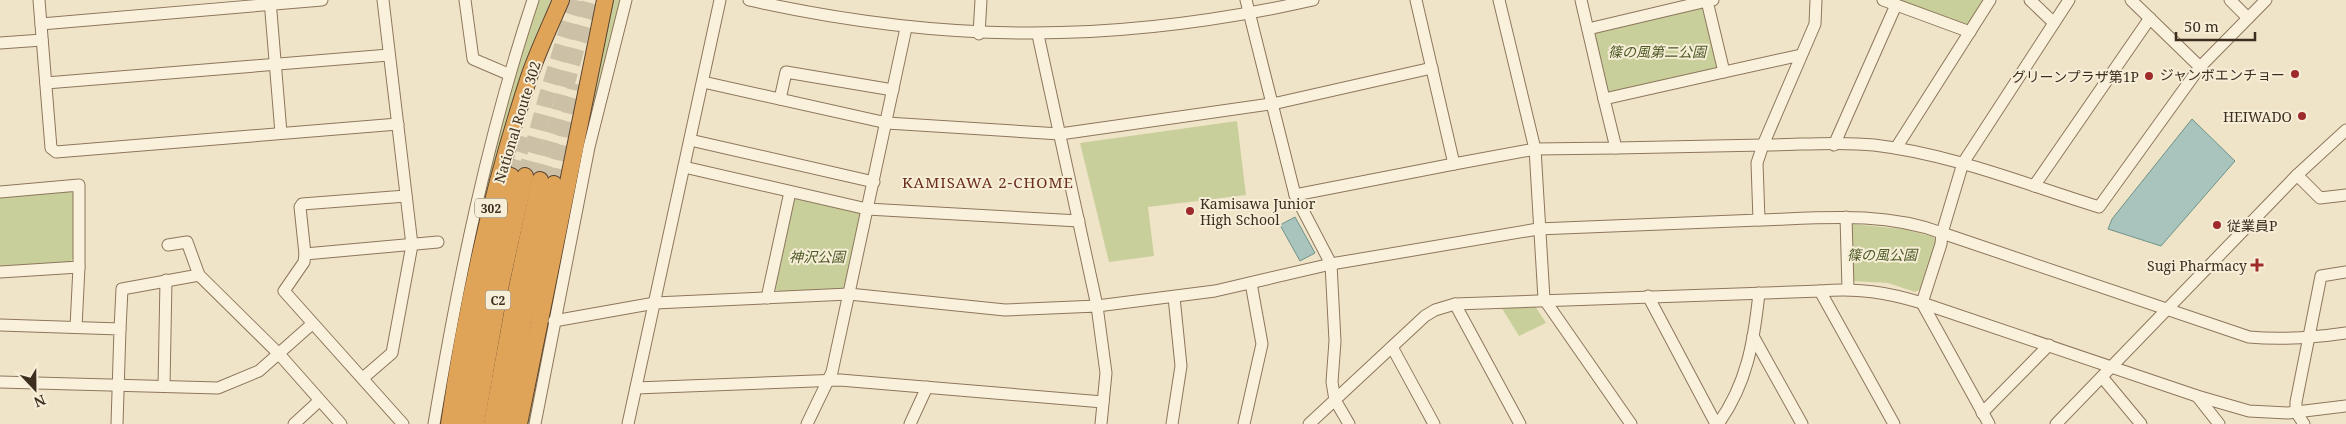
<svg xmlns="http://www.w3.org/2000/svg" width="2346" height="424" viewBox="0 0 2346 424" font-family="'Noto Serif','Noto Sans JP',serif">
<rect width="100%" height="100%" fill="#f0e4c8"/>
<g fill="#c9cf9b">
<polygon points="536,0 551,0 530,56 442,424 436,424 479,205"/>
<polygon points="612,0 623,0 532,424 526,424"/>
<polygon points="1894,0 1986,0 1970,24 1964,25"/>
<polygon points="1702,7 1707,10 1720,66 1715,70 1612,94 1608,91 1595,36 1596,32"/>
<polygon points="1237,121 1246,195 1148,207 1154,256 1109,262 1080,143"/>
<polygon points="71,191 74,194 73,258 70,262 0,266 0,197"/>
<polygon points="797,198 858,211 861,217 846,287 840,291 780,294 774,287 792,201"/>
<polygon points="1852,224 1903,229 1934,237 1936,242 1921,289 1915,292 1888,283 1853,281 1849,228"/>
<polygon points="1535,306 1546,323 1519,336 1501,307"/>
</g>
<g fill="#a9c4bc" stroke="#6f938a">
<polygon points="2192,119 2235,161 2161,246 2108,229 2112,219"/>
<polygon points="1295,217 1315,253 1300,261 1280,225"/>
</g>
<g fill="none" stroke-linecap="round" stroke-linejoin="round">
<g stroke="#ccc0a6" stroke-width="16" stroke-dasharray="16 8" stroke-linecap="butt">
<polyline points="512,175 527,130"/>
<polyline points="525,176 545,102 576,0"/>
<polyline points="540,180 590,0"/>
<polyline points="554,184 576,84"/>
</g>
<defs>
<g id="minor">
<polyline points="39,0 51,148 56,152 398,124"/>
<polyline points="270,0 281,133"/>
<polyline points="465,0 473,59 508,74"/>
<path d="M749 0C945 44 1118 44 1313 0"/>
<polyline points="1246,0 1295,195 1331,264 1335,341 1332,382 1335,400 1349,424"/>
<polyline points="1416,0 1454,164 1535,149 1616,148 1604,99 1724,72 1707,1 1713,0"/>
<polyline points="1499,0 1535,149 1544,299 1631,424"/>
<polyline points="1581,0 1604,99"/>
<path d="M1816 0 1815 24 1763 145C1800 145 1838 141 1874 145 1951 154 2025 184 2099 207L2200 67 2266 0"/>
<polyline points="1883,0 1970,32"/>
<polyline points="2030,0 2054,23"/>
<path d="M2069 0 1963 163 1942 233 2249 337C2282 340 2312 338 2346 333"/>
<polyline points="2131,0 2200,67"/>
<polyline points="2230,0 2248,18"/>
<polyline points="41,24 322,0"/>
<polyline points="1588,29 1707,1"/>
<polyline points="979,34 981,0"/>
<polyline points="1038,35 1097,306 1215,291 1331,264 1538,229 1759,220 1757,163 1763,145 1616,148"/>
<polyline points="0,43 42,40"/>
<polyline points="1724,72 1801,55"/>
<polyline points="703,82 887,123 1060,134 1277,103 1432,68"/>
<polyline points="46,83 389,55"/>
<polyline points="780,99 786,72 893,90"/>
<polyline points="690,140 874,182"/>
<polyline points="1834,145 1896,5"/>
<polyline points="1896,148 1990,0"/>
<polyline points="684,167 867,209 1079,221"/>
<polyline points="2297,175 2320,198 2346,195"/>
<polyline points="2034,186 2150,18"/>
<polyline points="0,192 79,185 79,267 0,272"/>
<polyline points="1295,195 1454,164"/>
<polyline points="1846,217 1848,289"/>
<path d="M1759 220C1820 218 1883 211 1942 233L1941 244 1922 303C1886 292 1859 288 1820 291"/>
<polyline points="168,245 187,242 199,275"/>
<polyline points="305,254 300,207 302,204 406,196"/>
<polyline points="1648,296 1716,424"/>
<polyline points="767,298 790,192"/>
<polyline points="1922,303 2197,396 2249,411 2288,413 2346,406"/>
<polyline points="1922,303 1989,424"/>
<polyline points="1455,304 1520,424"/>
<polyline points="554,321 655,303 849,294 1005,310 1097,306 1106,373 1101,424"/>
<polyline points="0,325 120,329 117,424"/>
<polyline points="76,327 79,267"/>
<polyline points="120,329 122,289 199,275 279,354 341,424"/>
<polyline points="1753,336 1802,424"/>
<polyline points="1392,347 1434,424"/>
<polyline points="2102,377 2141,424"/>
<polyline points="363,378 392,353 412,245 383,0"/>
<polyline points="0,382 218,388 259,371 312,324"/>
<polyline points="164,386 166,280"/>
<polyline points="636,388 840,380 1103,402"/>
<polyline points="2197,396 2219,424"/>
<polyline points="1982,413 2049,345"/>
<polyline points="294,424 319,401"/>
<polyline points="403,424 284,291 304,262 305,254 438,242"/>
<path d="M434 424C458 281 487 138 533 0"/>
<polyline points="535,424 589,147 626,0"/>
<polyline points="628,424 720,0"/>
<polyline points="807,424 832,372 906,28"/>
<polyline points="910,424 927,387"/>
<polyline points="1172,424 1181,366 1174,297"/>
<polyline points="1244,424 1262,344 1251,283"/>
<polyline points="1309,424 1425,316 1435,310 1455,304 1820,291 1894,424"/>
<path d="M1718 424C1747 384 1754 341 1759 293"/>
<polyline points="2056,424 2297,175 2346,130"/>
<polyline points="2304,424 2296,412 2296,402 2321,276 2346,272"/>
</g>
<g id="highway">
<path d="M449 424C466 307 492 189 529 77 538 51 550 26 561 0"/>
<polyline points="463,424 489,270 511,176"/>
<polyline points="476,424 499,293 525,176"/>
<polyline points="492,424 515,297 540,180"/>
<polyline points="506,424 523,325 554,184"/>
<polyline points="519,424 605,0"/>
</g>
</defs>
<use href="#minor" stroke="#8d765c" stroke-width="13"/>
<use href="#highway" stroke="#5b4430" stroke-width="18"/>
<use href="#minor" stroke="#faf1dc" stroke-width="11"/>
<use href="#highway" stroke="#e0a458" stroke-width="16"/>
</g>
<g fill="#9e2a2b" stroke="#f7eed8" stroke-width="2">
<circle cx="2295" cy="74" r="5"/>
<circle cx="2149" cy="76" r="5"/>
<circle cx="2302" cy="116" r="5"/>
<circle cx="1190" cy="211" r="5"/>
<circle cx="2217" cy="225" r="5"/>
<path d="M2254.5 257.5h5v5h5v5h-5v5h-5v-5h-5v-5h5z"/>
</g>
<g text-anchor="middle" dominant-baseline="central" stroke-width="4" stroke-linejoin="round" paint-order="stroke">
<g fill="#f7eed8" stroke="#756857" stroke-width="1">
<rect x="475" y="198.5" width="32" height="19" rx="4"/>
<rect x="485.5" y="290.5" width="25" height="19" rx="4"/>
</g>
<g font-size="12" font-weight="bold" fill="#3d2e20">
<text x="491" y="208">302</text>
<text x="498" y="300">C2</text>
</g>
<g font-size="14" font-style="italic" fill="#4d5a26" stroke="#f7eed8">
<text x="1657" y="51">篠の風第二公園</text>
<text x="1882" y="254">篠の風公園</text>
<text x="817" y="256">神沢公園</text>
</g>
<g font-size="14" fill="#3d2e20" stroke="#f7eed8" text-anchor="end">
<text x="2285" y="74">ジャンボエンチョー</text>
<text x="2139" y="76">グリーンプラザ第1P</text>
<text x="2292" y="116">HEIWADO</text>
<text x="1200" y="203" text-anchor="start">Kamisawa Junior<tspan x="1200" dy="16">High School</tspan></text>
<text x="2227" y="225" text-anchor="start">従業員P</text>
<text x="2247" y="265">Sugi Pharmacy</text>
</g>
<g font-size="14" fill="#3d2e20" stroke="#f7eed8">
<text transform="translate(517 122) rotate(-73)">National Route 302</text>
</g>
<g font-size="15" letter-spacing="1" fill="#6b2e1e" stroke="#f7eed8">
<text x="988" y="182">KAMISAWA 2-CHOME</text>
</g>
</g>
<g transform="translate(35 389) rotate(158)" stroke="#f7eed8" stroke-width="4" paint-order="stroke">
<path d="M0-4L9 19L0 12L-9 19Z" fill="#3d2e20"/>
<text y="-8" font-size="14" font-weight="bold" text-anchor="middle" fill="#3d2e20">N</text>
</g>
<path d="M2176 32v8h79v-8" fill="none" stroke="#3d2e20" stroke-width="2.5"/>
<text x="2184" y="32" font-size="15" fill="#3d2e20" stroke="#f7eed8" stroke-width="4" paint-order="stroke">50 m</text>
</svg>
